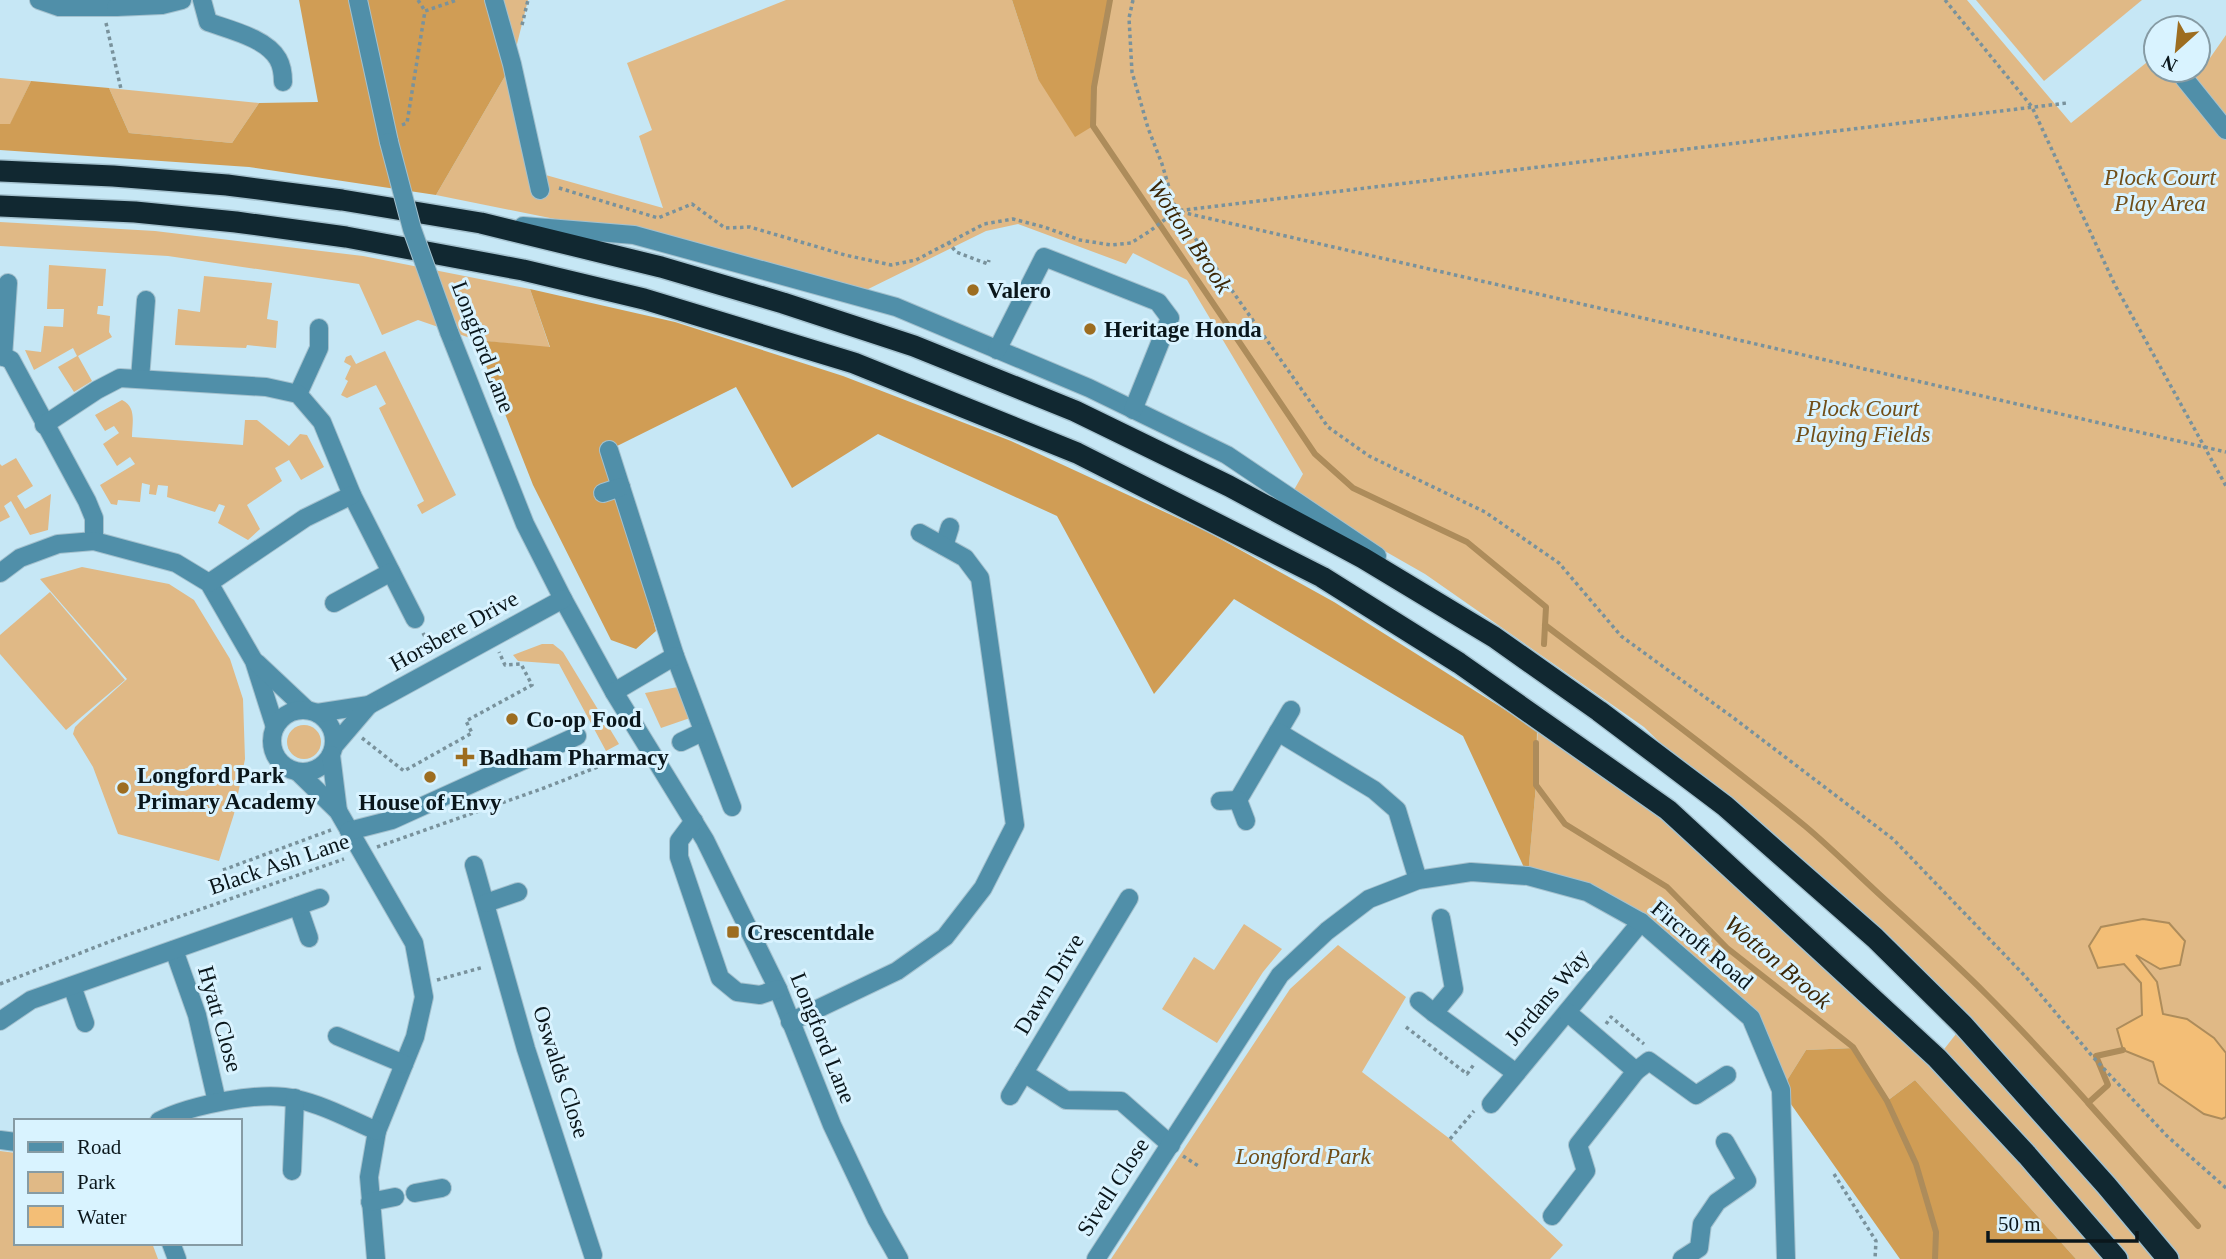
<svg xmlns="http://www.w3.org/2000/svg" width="2226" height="1259" viewBox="0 0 2226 1259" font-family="'Times New Roman',serif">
<rect width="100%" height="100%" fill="#c6e7f5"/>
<g fill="#e0b986">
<polygon points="494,0 528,0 512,64 535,172 663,208 639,136 652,130 627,63 786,0 1012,0 1038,79 1093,126 1094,87 1110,0 1967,0 2071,123 2156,55 2156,70 2198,70 2198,65 2203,68 2226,35 2226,1259 2076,1259 1915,1080 1887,1101 1853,1048 1806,1050 1781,1090 1751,1018 1641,922 1528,876 1536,785 1538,716 1668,810 1938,1057 1963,1025 1725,806 1644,727 1425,574 1290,497 1303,474 1187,280 1133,253 1126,264 1018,224 986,231 854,296 634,235 436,195 512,64"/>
<polygon points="1976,0 2142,0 2044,81"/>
<polygon points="0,78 31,81 10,125 0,124"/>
<polygon points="109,88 259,103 232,143 129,133"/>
<polygon points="0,222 155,231 363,256 530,289 550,348 476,340 418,320 382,335 359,284 168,256 0,246"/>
<polygon points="49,265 106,269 103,306 98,306 97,314 110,316 109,332 112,337 78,356 92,381 74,392 58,367 77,356 73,348 34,370 25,350 41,352 44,326 63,327 64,309 47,309"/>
<polygon points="204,276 272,283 267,319 278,321 276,348 247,345 246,348 175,345 178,309 200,312"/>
<polygon points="385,351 456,495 422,514 417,505 424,501 379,408 386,404 376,385 347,398 341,395 348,381 345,379 351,366 344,362 346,357 351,355 356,364"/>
<path d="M122 400C137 407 132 423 132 437L243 445 245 420H257L289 446 300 434 307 435 324 467 301 480 289 460 275 468 282 481 247 505 260 529 248 540 218 523 225 506 219 504 215 512 167 497 168 486 158 485 156 495 149 494 150 485 142 483 140 502 118 500 117 505 111 504 100 485 135 464 130 457 117 466 103 444 119 433 114 426 105 431 95 415Z"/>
<polygon points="16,458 33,486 17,496 25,509 51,494 48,530 30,535 11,501 4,506 10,517 0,522 0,464 2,466"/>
<polygon points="82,567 169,584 194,600 230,659 243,699 245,759 234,814 219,861 118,834 93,767 73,734 75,727 80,722 127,679 40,579"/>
<polygon points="50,592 125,680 66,730 0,654 0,635"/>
<polygon points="542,644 553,644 563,652 619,744 606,751 559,664 518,661 513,655"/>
<polygon points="678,687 690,718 661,728 645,693"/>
<circle cx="304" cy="742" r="17"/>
<polygon points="1244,924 1282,949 1263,972 1217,1043 1162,1009 1194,957 1214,970"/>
<polygon points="1338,945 1406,997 1362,1072 1450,1139 1563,1245 1550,1259 1111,1259 1290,989"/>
<polygon points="0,1151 16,1153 16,1243 152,1243 158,1259 0,1259"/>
</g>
<g fill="#d09d55">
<polygon points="299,0 494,0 512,64 436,195 249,167 0,150 0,124 10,124 31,81 109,88 129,133 232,143 259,103 318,102"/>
<polygon points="1012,0 1110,0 1094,87 1093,126 1075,137 1038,79"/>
<polygon points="530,289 675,322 843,376 1011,441 1206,531 1334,602 1537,730 1536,785 1528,876 1463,736 1234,599 1154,694 1057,516 878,434 792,488 736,387 609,450 656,631 636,649 611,640 533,485 476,340 550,347"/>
<polygon points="1853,1048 1887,1101 1915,1080 2076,1259 1900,1259 1781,1090 1806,1050"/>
</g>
<polygon fill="#f3be76" stroke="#ad8c5b" stroke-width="2" points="2143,919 2169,923 2185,941 2180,965 2160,969 2136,955 2157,982 2163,1014 2187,1019 2214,1038 2226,1053 2226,1117 2222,1119 2204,1114 2159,1083 2153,1062 2123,1050 2117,1029 2142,1015 2141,983 2124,964 2098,968 2089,946 2101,927"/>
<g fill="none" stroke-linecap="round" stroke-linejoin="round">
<g stroke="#ad8c5b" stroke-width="6">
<polyline points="1110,0 1094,87 1093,126 1315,454 1353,488 1467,542 1546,607 1544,644"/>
<path d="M1545 625C1632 691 1720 756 1805 826 1830 847 1854 871 1879 894 1915 927 1952 960 1987 995 2061 1069 2128 1149 2198 1226L2088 1103 2108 1085 2096 1056 2123 1050"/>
<polyline points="1536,743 1536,785 1565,824 1667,887 1727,948 1853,1047 1887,1101 1916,1164 1936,1232 1935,1259"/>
</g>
<defs>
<g id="minor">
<polyline points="39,0 59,7 116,7 116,0"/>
<path d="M202 0 208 22C230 30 266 38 278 59 282 66 283 74 283 82"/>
<polyline points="358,0 389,142"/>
<polyline points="494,0 512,64 540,190"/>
<polyline points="116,7 162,5 182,0"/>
<polyline points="2183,70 2184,78 2226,130"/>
<polyline points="523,226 634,235 896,307 1089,388 1227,455 1377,556"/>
<polyline points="449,332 525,524 563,599 614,692 705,840 778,989 832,1125 876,1218 899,1259"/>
<polyline points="997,350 1044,257 1158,302 1170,318 1133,410"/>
<polyline points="0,355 11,360 87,501 94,518 94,541"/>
<polyline points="3,357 8,283"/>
<polyline points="140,379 146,300"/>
<polyline points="298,394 319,348 319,328"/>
<polyline points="44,425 97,390 120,378 266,387 298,394 322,422 352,495 415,619"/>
<polyline points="609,450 675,656 732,807"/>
<polyline points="603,493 621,487"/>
<polyline points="944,546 950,527"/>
<polyline points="0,573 20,558 58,544 94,541 176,563 209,583 254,661 275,727"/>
<polyline points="209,583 305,518 352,495"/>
<polyline points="334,603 391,572"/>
<polyline points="257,663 307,710"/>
<polyline points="614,692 675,656"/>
<circle cx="303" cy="741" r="31"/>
<polyline points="317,713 369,705 563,599"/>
<polyline points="1278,732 1291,710"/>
<polyline points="681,742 702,732"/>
<polyline points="334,746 369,705"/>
<polyline points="331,755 338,811"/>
<polyline points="298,772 338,811 414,943 424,997 415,1037 377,1131 369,1177 376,1259"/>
<polyline points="1238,800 1278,732 1374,790 1397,810 1418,880"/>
<polyline points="1238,800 1246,821"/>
<polyline points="1220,801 1238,800"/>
<polyline points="694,821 679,841 679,857 720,978 737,992 760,995 778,989"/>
<polyline points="349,831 392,820 577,736"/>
<polyline points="474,865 526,1049 593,1255"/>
<polyline points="486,903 518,892"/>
<polyline points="298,906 309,938"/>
<polyline points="1441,918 1454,989 1434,1013 1516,1073"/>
<polyline points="174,950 197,1015 217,1102"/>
<polyline points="72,986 85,1023"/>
<polyline points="1419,1001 1434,1013"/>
<polyline points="0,1021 31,1000 320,898"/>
<polyline points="790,1022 897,971 945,937 983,888 1015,825 980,578 965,558 920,533"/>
<polyline points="337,1036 404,1064"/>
<polyline points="1636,1071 1649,1061 1696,1095 1727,1075"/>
<polyline points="1024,1073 1066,1100 1121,1101 1171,1145"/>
<polyline points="1010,1096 1129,898"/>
<polyline points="1491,1104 1641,922"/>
<path d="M159 1121C191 1105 262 1090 296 1099 324 1105 351 1120 377 1131"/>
<polyline points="0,1140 16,1142"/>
<polyline points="292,1171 295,1098"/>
<polyline points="415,1193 442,1188"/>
<polyline points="370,1202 395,1197"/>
<polyline points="1552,1216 1586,1171 1578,1145 1636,1071 1567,1012"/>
<polyline points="171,1243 177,1259"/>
<polyline points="1096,1259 1280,975 1327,931 1369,899 1418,880 1471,872 1528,876 1587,892 1641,922 1751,1018 1781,1090 1786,1259"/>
<polyline points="1682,1259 1699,1248 1702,1224 1717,1202 1747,1181 1725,1142"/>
</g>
<g id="highway">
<polyline points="0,171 113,176 227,185 342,200 481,223 661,267 783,303 914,346 1075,411 1229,486 1363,558 1494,637 1599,711 1725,806 1875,938 1963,1025 2106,1185 2168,1259"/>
<polyline points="0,206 135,212 236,222 346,237 523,270 644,299 854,363 1077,453 1322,577 1459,663 1668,810 1937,1058 2027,1155 2117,1259"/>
</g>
</defs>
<use href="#minor" stroke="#a4c1ce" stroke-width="20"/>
<use href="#highway" stroke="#a4c1ce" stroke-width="24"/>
<g stroke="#79929c" stroke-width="3.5" stroke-dasharray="3.5 3.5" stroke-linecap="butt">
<polyline points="418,0 425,11"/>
<polyline points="1133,0 1129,18 1132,72 1148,128 1162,164 1176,211 1328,427 1369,456 1485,512 1559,563 1621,636 1735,719 1893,839 2025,976 2092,1056 2167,1136 2226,1188"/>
<polyline points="1945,0 2032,107 2115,285 2226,486"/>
<polyline points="106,23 121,89"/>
<polyline points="522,25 528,0"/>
<polyline points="402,125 407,123 425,11 457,0"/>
<polyline points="559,188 658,218 692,204 725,228 750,227 845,255 891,265 916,260 984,224 1013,219 1044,227 1080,240 1111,245 1131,243 1150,231 1176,211 2067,103"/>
<polyline points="1181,212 2226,452"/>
<polyline points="948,242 956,252 988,264 989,260"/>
<polyline points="423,633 433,651"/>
<polyline points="362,738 404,771 472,733 466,721 532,685 521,664 505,665 499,652"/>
<polyline points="377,847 544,788 633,753"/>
<polyline points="223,870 331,830"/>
<polyline points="437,980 484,967"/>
<polyline points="0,984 127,935 344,859"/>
<polyline points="1606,1024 1611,1017 1644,1044"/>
<polyline points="1406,1027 1467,1074 1475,1063"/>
<polyline points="1450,1139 1474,1111"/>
<polyline points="1183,1156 1200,1167"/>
<polyline points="1834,1174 1876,1241 1875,1259"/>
</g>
<use href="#minor" stroke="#508fa9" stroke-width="18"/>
<use href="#highway" stroke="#112831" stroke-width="21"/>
<defs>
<polyline id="minor-bridge" points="389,142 412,229 449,332"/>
</defs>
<use href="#minor-bridge" stroke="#a4c1ce" stroke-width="20" stroke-linecap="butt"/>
<use href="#minor-bridge" stroke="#508fa9" stroke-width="18"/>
</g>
<g fill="#9d6d20" stroke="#d9f3ff" stroke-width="2.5">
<circle cx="973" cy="290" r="7"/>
<circle cx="1090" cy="329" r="7"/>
<circle cx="512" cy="719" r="7"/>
<path d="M461.5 746.5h7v7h7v7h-7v7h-7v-7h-7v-7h7z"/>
<circle cx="430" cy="777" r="7"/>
<circle cx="123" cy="788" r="7"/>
<rect x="726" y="925" width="14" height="14" rx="3.5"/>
</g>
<g text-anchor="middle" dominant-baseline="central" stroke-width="6" stroke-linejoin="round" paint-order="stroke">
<g font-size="23" font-style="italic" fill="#714e18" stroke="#d9f3ff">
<text x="2160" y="177">Plock Court<tspan x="2160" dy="26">Play Area</tspan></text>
<text x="1863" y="408">Plock Court<tspan x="1863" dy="26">Playing Fields</tspan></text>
<text x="1303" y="1156">Longford Park</text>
</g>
<g font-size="23" font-weight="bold" fill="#0a161b" stroke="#d9f3ff" text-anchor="start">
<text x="987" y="290">Valero</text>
<text x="1104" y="329">Heritage Honda</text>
<text x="526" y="719">Co-op Food</text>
<text x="479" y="757">Badham Pharmacy</text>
<text x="137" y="775">Longford Park<tspan x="137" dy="26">Primary Academy</tspan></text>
<text x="430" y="802" text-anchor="middle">House of Envy</text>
<text x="747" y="932">Crescentdale</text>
</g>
<g font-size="23" fill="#0a161b" stroke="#d9f3ff">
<text transform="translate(483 347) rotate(69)">Longford Lane</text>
<text transform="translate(454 631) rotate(-29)">Horsbere Drive</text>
<text transform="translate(279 864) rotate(-19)">Black Ash Lane</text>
<text transform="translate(1702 945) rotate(40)">Fircroft Road</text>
<text transform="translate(1049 984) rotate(-59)">Dawn Drive</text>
<text transform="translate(1547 997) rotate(-50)">Jordans Way</text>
<text transform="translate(220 1019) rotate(74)">Hyatt Close</text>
<text transform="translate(823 1038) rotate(68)">Longford Lane</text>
<text transform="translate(561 1072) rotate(72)">Oswalds Close</text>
<text transform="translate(1113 1187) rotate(-57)">Sivell Close</text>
</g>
<g font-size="24" font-style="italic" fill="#3c2706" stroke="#d9f3ff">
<text transform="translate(1190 236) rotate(56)">Wotton Brook</text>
<text transform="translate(1778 962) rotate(40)">Wotton Brook</text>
</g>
</g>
<rect x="14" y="1119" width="228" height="126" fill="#d9f3ff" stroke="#869ba4" stroke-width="2"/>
<rect x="28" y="1142" width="35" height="10" fill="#508fa9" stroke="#869ba4" stroke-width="2"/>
<text x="77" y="1154" font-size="21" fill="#0a161b">Road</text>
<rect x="28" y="1172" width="35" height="21" fill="#e0b986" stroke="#869ba4" stroke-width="2"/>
<text x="77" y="1189" font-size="21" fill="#0a161b">Park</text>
<rect x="28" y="1206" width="35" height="21" fill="#f3be76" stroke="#869ba4" stroke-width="2"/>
<text x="77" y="1224" font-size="21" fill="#0a161b">Water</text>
<g transform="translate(2177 49) rotate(207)"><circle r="33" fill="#d9f3ff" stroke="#869ba4" stroke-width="2"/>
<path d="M0-5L12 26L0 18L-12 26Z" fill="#9d6d20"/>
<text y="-10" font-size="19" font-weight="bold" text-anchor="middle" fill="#0a161b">N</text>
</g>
<path d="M1988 1231v10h149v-10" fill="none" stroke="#0a161b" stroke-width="3.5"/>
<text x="1998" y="1231" font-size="21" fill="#0a161b" stroke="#d9f3ff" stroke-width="5" paint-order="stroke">50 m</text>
</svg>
